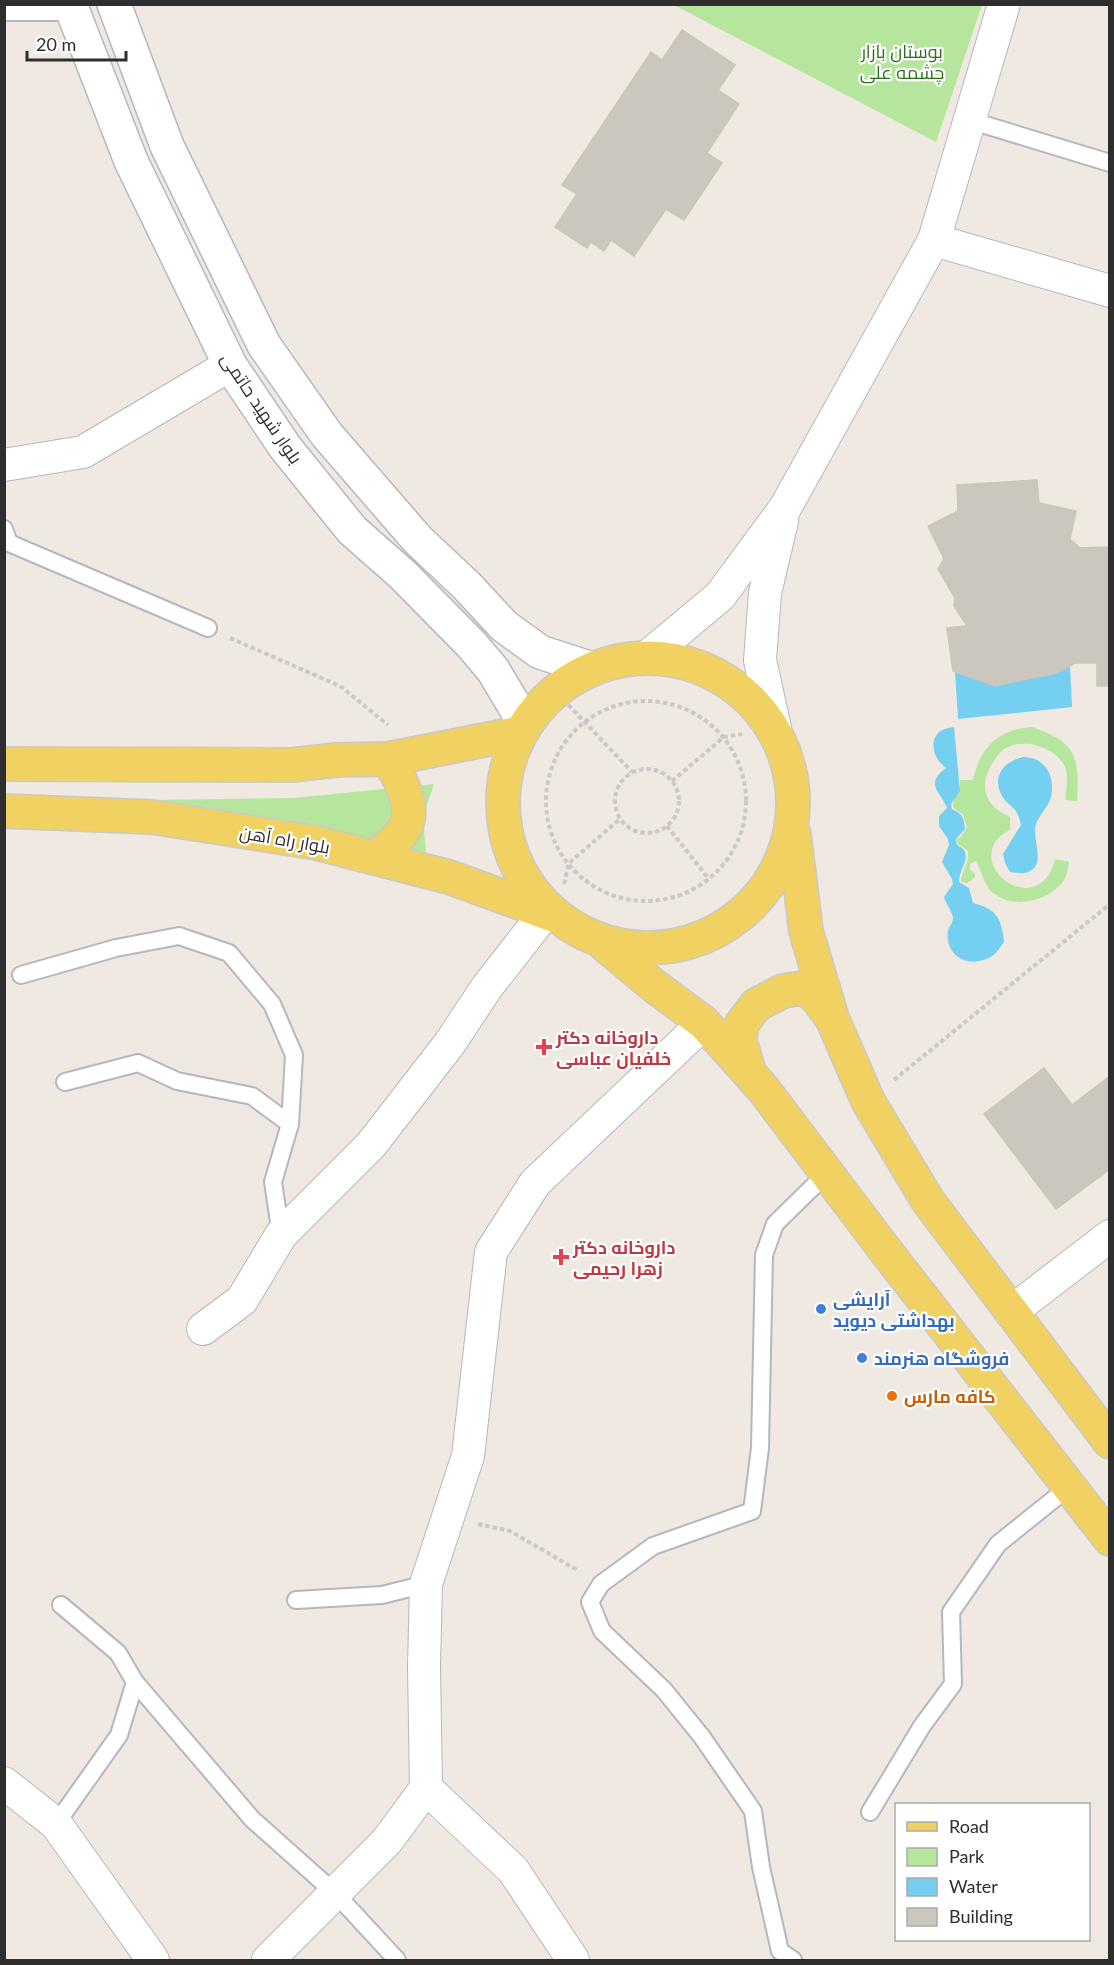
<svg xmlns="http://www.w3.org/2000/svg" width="1114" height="1965" viewBox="0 0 1114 1965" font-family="Lato,Cairo,sans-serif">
<rect width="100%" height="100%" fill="#efe9e1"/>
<g fill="#b6e59e">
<polygon points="674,5 982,5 936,142"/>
<path d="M1032 727C1078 743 1079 757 1077 801L1065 800C1066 790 1069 777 1065 767 1057 748 1026 738 1008 747 1000 750 996 758 992 764 978 787 985 806 1010 817V829C1006 833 999 836 996 841 973 874 1041 918 1055 859L1069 862C1068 868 1067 875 1064 880 1049 902 1010 911 990 890 983 881 981 870 976 861L970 864V870L975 874V877L967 883 961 882C962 869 969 866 968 851L958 844 957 839 960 838 967 827 963 815 953 807C953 795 961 796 960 780H973C980 747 999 729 1032 727Z"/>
<polygon points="434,784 423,817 426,852 172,811 150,810 151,800 294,798"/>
</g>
<g fill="#75cff0">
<polygon points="1070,666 1072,707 958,719 955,672 995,686 1057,673"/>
<path d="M954 727 960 791 951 804 952 809C962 814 964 817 965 829L956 839 957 845C976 854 958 869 959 882L969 888 973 903C997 909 1001 918 1004 941 998 952 992 959 979 961 960 965 945 950 948 931 949 926 953 923 953 918 953 913 946 904 944 897L953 884 952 879 942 862 949 845 948 839 939 826V816L947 808C942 793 923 785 946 768 929 755 927 729 954 727Z"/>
<path d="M1023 757C1046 757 1057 778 1050 800 1046 810 1036 818 1035 829 1034 840 1043 861 1033 869 1026 875 1018 873 1010 872L1005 863 1003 854 1021 825C1017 804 1007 807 1001 794 992 775 1005 761 1023 757Z"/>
</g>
<g fill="#cbc7bf" stroke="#cbc5ba" stroke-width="1.5">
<polygon points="682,30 735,65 718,90 739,104 707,153 722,163 684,220 666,209 634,256 611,240 604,251 591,242 587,248 555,227 577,194 562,185 651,52 662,60"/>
<polygon points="1037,480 1039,503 1076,511 1070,539 1080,548 1110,547 1110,686 1097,686 1097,663 1075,663 1057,673 995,686 953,671 947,628 967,626 954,606 955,598 938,569 944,559 928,526 958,511 957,485"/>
<polygon points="1044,1068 1072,1105 1110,1076 1110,1169 1056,1209 984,1114"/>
</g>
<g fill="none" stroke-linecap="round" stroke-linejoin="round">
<defs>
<g id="service">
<polyline points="4,12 74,12"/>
<polyline points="969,120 1110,163"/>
<polyline points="4,529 9,543 208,628"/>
<polyline points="21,975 116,948 179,936 229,953 272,1004 294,1055 290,1124 273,1182 281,1235"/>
<polyline points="65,1082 138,1063 177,1081 252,1096 290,1124"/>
<polyline points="296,1600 382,1595 426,1584"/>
<polyline points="135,1682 252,1819 335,1893 397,1960"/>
<polyline points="870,1812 922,1726 953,1684 951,1612 998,1544 1069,1487"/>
<polyline points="56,1824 119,1735 135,1682 118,1653 61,1605"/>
<polyline points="793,1960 780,1951 761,1867 753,1811 702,1737 664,1690 602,1631 590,1602 601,1584 653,1546 752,1511 760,1448 764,1255 775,1224 827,1173"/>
</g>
<g id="minor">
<polyline points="934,240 1110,291"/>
<polyline points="4,465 83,452 230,365"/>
<polyline points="647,657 720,596 785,508 934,240 1004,4"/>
<polyline points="775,728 760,660 765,593 782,521"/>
<polyline points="1011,1312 1110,1236"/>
<polyline points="203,1329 242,1300 281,1235 371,1145 450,1043 487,987 545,913"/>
<polyline points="4,1783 56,1824 153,1960"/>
<polyline points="426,1788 513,1870 573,1960"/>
<polyline points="268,1960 387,1841 426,1788 424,1666 426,1584 468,1456 491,1252 535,1183 704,1023"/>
</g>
<g id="secondary">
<polyline points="70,4 131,161 230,365 285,447 352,530 403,575 471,644 493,670 524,722"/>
<polyline points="114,4 167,146 264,345 327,435 418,540 467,586 504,626 540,652 592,669"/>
</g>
<g id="primary">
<circle cx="648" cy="803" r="145"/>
<polyline points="4,764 292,765 337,760 388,759 520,733"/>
<polyline points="4,811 152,817 317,843 449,877 553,915"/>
<polyline points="794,834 806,931 832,1018 868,1101 928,1201 1110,1442"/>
<path d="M375 858C384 850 396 841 403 831 418 809 400 778 388 759"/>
<polyline points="604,944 653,985 704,1023 764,1090 885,1250 1110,1539"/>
<polyline points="749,1072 740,1041 741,1025 756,1005 783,991 803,988 816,997 831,1017"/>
</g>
</defs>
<use href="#service" stroke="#b4b7c1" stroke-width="20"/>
<use href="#minor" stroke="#b4b7c1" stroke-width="34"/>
<use href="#secondary" stroke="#b4b7c1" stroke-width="36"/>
<use href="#primary" stroke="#c9c9c9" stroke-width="36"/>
<g stroke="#c9c9c9" stroke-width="4" stroke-dasharray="4.5 3" stroke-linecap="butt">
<polyline points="230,638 340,686 388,725"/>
<polyline points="558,694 632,772"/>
<circle cx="646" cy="801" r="100"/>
<circle cx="647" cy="801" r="32"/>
<polyline points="672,781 724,737 742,734"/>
<polyline points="667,826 709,879"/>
<polyline points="564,884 569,863 620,819"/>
<polyline points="894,1080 1110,904"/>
<polyline points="478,1524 510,1531 579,1571"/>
</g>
<use href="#service" stroke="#fff" stroke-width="16"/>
<use href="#minor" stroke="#fff" stroke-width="32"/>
<use href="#secondary" stroke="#fff" stroke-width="33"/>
<use href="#primary" stroke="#f2d163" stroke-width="33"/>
</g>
<g fill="#e0444e" stroke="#fff" stroke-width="2">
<path d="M541 1038h6v6h6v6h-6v6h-6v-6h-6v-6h6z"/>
<path d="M558 1248h6v6h6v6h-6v6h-6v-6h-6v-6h6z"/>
</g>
<g fill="#3f7fe0" stroke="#fff" stroke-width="2">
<circle cx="821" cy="1309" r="6"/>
<circle cx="862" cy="1358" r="6"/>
</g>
<circle fill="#e8710a" stroke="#fff" stroke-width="2" cx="892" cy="1396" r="6"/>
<g text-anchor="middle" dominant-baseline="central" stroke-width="4.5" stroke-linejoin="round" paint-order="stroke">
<g font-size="18" fill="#2c6e1b" stroke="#fff">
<text x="902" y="51">بوستان بازار<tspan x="902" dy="21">چشمه علی</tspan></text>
</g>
<g font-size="18" fill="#2e2e2e" stroke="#fff">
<text transform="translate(262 408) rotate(56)">بلوار شهید حاتمی</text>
<text transform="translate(285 839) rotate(10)">بلوار راه آهن</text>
</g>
<g font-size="18" font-weight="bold" fill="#be3a42" stroke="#fff" text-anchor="start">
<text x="556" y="1037">داروخانه دکتر<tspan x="556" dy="21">خلفیان عباسی</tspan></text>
<text x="573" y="1247">داروخانه دکتر<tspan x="573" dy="21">زهرا رحیمی</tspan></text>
</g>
<g font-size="18" font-weight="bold" fill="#366cbe" stroke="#fff" text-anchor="start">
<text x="833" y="1299">آرایشی<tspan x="833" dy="21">بهداشتی دیوید</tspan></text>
<text x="874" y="1358">فروشگاه هنرمند</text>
</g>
<g font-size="18" font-weight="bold" fill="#c56008" stroke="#fff" text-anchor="start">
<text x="904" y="1396">کافه مارس</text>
</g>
</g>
<rect width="1114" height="1965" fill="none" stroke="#2e2e2e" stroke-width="12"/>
<rect x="895" y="1803" width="195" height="138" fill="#ffffff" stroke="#ababab" stroke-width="1.5"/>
<rect x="907" y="1822" width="30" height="9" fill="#f2d163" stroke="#ababab" stroke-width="1.5"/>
<text x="949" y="1833" font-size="18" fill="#2e2e2e">Road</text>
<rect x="907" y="1848" width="30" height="18" fill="#b6e59e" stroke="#ababab" stroke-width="1.5"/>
<text x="949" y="1863" font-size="18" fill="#2e2e2e">Park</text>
<rect x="907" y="1878" width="30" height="18" fill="#75cff0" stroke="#ababab" stroke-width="1.5"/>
<text x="949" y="1893" font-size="18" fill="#2e2e2e">Water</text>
<rect x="907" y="1908" width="30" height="18" fill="#cbc7bf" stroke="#ababab" stroke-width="1.5"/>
<text x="949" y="1923" font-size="18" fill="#2e2e2e">Building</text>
<path d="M27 51v9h99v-9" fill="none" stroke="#2e2e2e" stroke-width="3"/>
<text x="36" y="51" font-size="18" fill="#2e2e2e" stroke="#ffffff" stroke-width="4.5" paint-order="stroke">20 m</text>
</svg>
